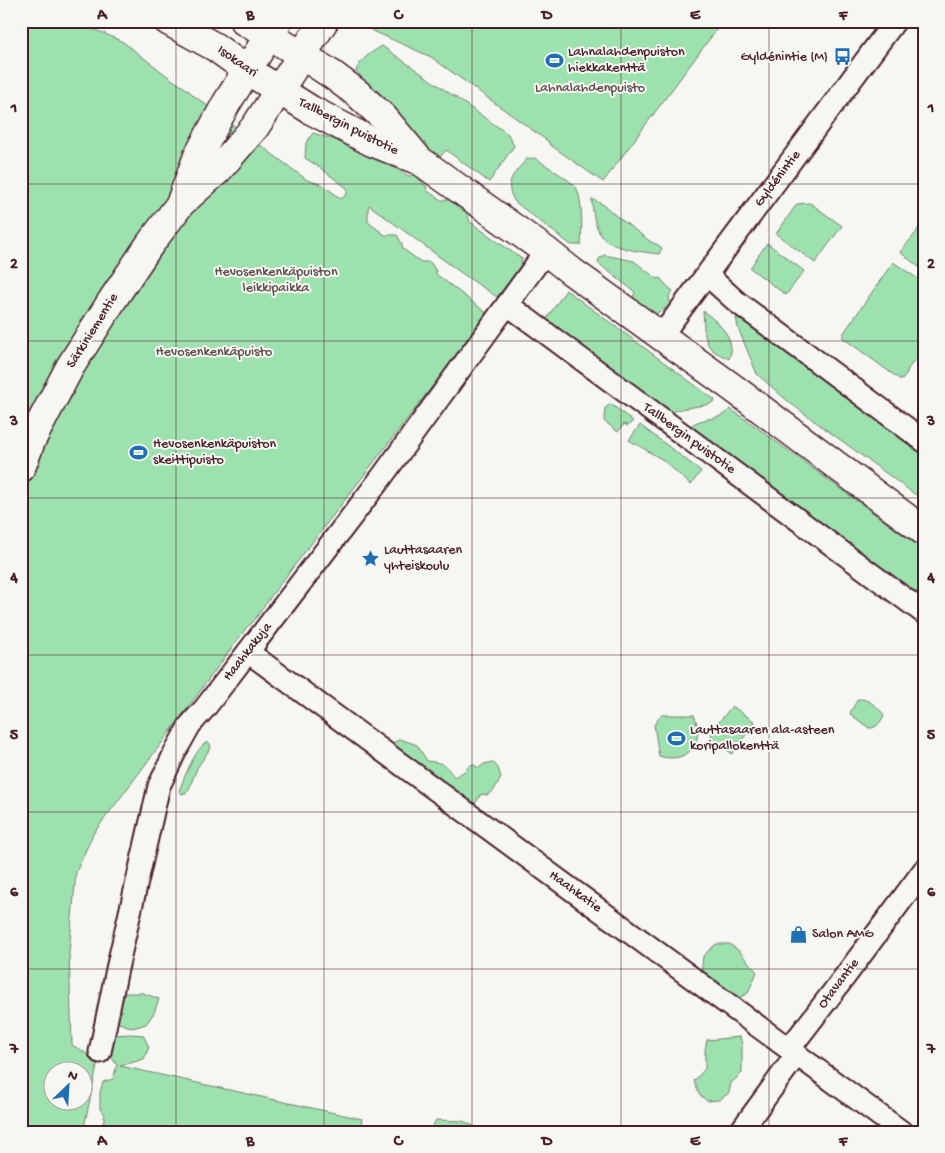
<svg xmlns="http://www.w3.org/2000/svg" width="945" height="1153" viewBox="0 0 945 1153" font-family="'Gochi Hand',sans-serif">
<rect width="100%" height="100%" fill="#f6f6f2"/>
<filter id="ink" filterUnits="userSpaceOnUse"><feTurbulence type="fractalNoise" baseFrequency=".02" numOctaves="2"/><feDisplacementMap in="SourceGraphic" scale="10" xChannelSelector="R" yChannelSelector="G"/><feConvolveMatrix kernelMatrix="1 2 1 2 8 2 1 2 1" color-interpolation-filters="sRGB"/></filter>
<g filter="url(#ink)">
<g fill="#9de2ae" stroke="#74806c" fill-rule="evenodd">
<path d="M21 21H68L101 32 123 42 170 78 188 90 193 95 307 180 323 185 341 199 347 194V188L319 167 305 158 306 143 313 133 338 141 353 148 361 141 378 137 383 103 385 100 368 85 356 71C361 58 371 53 382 46L508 134 514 146 489 182 446 150 441 156 432 158 427 152 421 138 393 146 390 166 401 171 408 176 415 175 427 187 426 190 441 200H451L465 208 470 222 522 259 521 267 497 297 460 272 369 205 368 209V222L385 235H397L402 244 403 249 421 262H430L436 271V274L488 314 274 592 253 622 247 627 170 732 93 834 76 872 69 953 72 1045 87 1054 100 1052 83 1132H21ZM52 1070H82V1100H52Z"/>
<polygon points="351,21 723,21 603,182 549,144 549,142 431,57"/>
<path d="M535 158C542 163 573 182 576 187 583 199 582 231 581 245H571L515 202C502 182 515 173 527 159Z"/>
<path d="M592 199 604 205 615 215 651 242 658 245 662 248 659 254C644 252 612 249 602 237 595 227 592 211 592 199Z"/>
<polygon points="810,203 842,226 815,263 776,234 797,204"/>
<polygon points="924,224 924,271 900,252 916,233 919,227 921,227"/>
<polygon points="767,243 804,271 786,295 750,268"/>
<polygon points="604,255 634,261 657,279 660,278 667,286 673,291 669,296 670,306 655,314 642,309 633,298 635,292 598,263 599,259"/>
<polygon points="893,262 921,281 924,281 924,349 922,350 908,369 906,375 902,380 898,378 843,338 843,334"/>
<polygon points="566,290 715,400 710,404 676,410 672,415 546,320"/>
<path d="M703 311C715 320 729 331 731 347 732 351 730 355 729 359 723 356 713 352 709 346 703 338 704 320 703 311Z"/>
<polygon points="736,317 744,322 924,456 924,501 790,403 757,374 738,328"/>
<polygon points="611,404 633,421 628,426 624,424 618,432 604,421 605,408"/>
<path d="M730 409 748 421 917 545 924 546V601L689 427C701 416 719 422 730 409Z"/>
<polygon points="640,425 701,471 691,485 663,460 629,440"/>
<path d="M858 699C868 698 878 707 884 715 881 722 876 729 869 728L850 714 851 711Z"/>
<polygon points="732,706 755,722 732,754 712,738 711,732"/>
<path d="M661 715H694C706 742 688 765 659 756L654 725Z"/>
<path d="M400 739 417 745 427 761C442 763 445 763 454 777L462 773 472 764 479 768 484 764 493 762 498 768 501 777 494 790 487 795 481 794 471 811 432 793 419 792 410 780 389 745Z"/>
<path d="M207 742 210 744 211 747 197 768 189 789 187 792 182 794 179 791C184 778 195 749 207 742Z"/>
<polygon points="716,944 729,944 738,950 757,972 748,993 737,999 701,975 703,956"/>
<polygon points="124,993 143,993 159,999 154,1013 146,1024 133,1028 119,1023 113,1013 117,1000"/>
<polygon points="131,1034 143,1035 149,1047 144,1059 120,1066 362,1119 359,1132 101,1132 105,1114 100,1109 100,1092 103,1082 113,1079 117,1065 109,1054 113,1035"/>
<polygon points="740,1037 742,1044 742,1073 731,1083 729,1093 719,1100 707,1101 699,1094 694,1081 705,1069 705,1050 707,1040"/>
<polygon points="436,1120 463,1121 486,1132 429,1132"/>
</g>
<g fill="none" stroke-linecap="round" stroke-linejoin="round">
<defs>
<g id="street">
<polyline points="707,275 737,302 924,441"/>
<polyline points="508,305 924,613"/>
<polyline points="661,336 895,21"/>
<polyline points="248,652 902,1132"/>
<polyline points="790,1048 837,987 924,870"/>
<polyline points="100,1052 117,969 159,786 176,750 190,725 205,708 381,478 546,251"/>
<polyline points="740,1132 797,1054"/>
</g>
<g id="secondary">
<polyline points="168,21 215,47 247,70 311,110 372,142 415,159"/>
<polyline points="244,21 302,55 334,76 358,94 384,118 419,160 546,251 571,271 733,388 924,531"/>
<polyline points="182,199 198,156 226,104 278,21"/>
<polyline points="21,468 31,441 70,367 113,299 150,244 181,203 218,170 255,127 324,21"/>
</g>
</defs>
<use href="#street" stroke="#4a1f2b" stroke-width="25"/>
<use href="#secondary" stroke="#4a1f2b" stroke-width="31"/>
<use href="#street" stroke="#f6f6f2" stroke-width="21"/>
<use href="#secondary" stroke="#f6f6f2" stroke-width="28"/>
</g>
</g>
<path fill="none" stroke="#4a1f2b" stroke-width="1" stroke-opacity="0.55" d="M176 21V1132M324 21V1132M472 21V1132M621 21V1132M769 21V1132M21 184H924M21 341H924M21 498H924M21 655H924M21 812H924M21 969H924"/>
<defs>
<symbol id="bus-bare" viewBox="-9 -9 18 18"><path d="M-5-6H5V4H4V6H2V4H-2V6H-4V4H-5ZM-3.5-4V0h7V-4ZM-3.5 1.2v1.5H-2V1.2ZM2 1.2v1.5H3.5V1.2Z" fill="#1f6fb2" stroke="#f6f6f2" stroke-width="2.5" paint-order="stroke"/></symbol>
<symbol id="stadium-bare" viewBox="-9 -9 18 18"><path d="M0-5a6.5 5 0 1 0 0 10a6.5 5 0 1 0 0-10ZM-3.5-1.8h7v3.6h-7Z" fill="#1f6fb2" stroke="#f6f6f2" stroke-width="2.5" paint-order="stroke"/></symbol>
<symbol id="sight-bare" viewBox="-9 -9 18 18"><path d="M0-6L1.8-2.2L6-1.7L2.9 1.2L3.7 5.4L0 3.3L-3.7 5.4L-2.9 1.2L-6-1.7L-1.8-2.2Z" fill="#1f6fb2" stroke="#f6f6f2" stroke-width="2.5" paint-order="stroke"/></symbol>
<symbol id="shop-bare" viewBox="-9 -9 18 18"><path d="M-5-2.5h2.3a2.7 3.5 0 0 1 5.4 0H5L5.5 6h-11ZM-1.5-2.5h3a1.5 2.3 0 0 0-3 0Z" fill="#1f6fb2" stroke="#f6f6f2" stroke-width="2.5" paint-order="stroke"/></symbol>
</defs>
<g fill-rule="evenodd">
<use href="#bus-bare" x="830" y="44" width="25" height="25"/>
<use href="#stadium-bare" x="542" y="48" width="25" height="25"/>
<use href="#stadium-bare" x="126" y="440" width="25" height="25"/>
<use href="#sight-bare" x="358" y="546" width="25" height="25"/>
<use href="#stadium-bare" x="664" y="726" width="25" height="25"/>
<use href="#shop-bare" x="786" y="922" width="25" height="25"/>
</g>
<g text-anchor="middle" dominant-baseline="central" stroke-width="4" stroke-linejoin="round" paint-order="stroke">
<g font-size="14" fill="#4a1f2b" stroke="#f6f6f2" text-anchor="start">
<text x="568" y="52">Lahnalahdenpuiston<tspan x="568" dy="16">hiekkakenttä</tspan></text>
<text x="828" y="57" text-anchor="end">Gyldénintie (M)</text>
<text x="153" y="444">Hevosenkenkäpuiston<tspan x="153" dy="16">skeittipuisto</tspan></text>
<text x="384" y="550">Lauttasaaren<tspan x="384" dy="16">yhteiskoulu</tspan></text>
<text x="690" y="730">Lauttasaaren ala-asteen<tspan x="690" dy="16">koripallokenttä</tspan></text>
<text x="812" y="934">Salon AMG</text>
</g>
<g font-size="14" fill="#4a1f2b" stroke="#f6f6f2">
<text transform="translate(237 62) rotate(35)">Isokaari</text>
<text transform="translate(348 127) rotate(27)">Tallbergin puistotie</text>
<text transform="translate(778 179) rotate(-53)">Gyldénintie</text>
<text transform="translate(93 331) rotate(-58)">Särkiniementie</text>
<text transform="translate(689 439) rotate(36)">Tallbergin puistotie</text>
<text transform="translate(248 652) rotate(-52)">Haahkakuja</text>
<text transform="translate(575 892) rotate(36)">Haahkatie</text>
<text transform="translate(839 984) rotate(-53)">Otavantie</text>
</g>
<g font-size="14" fill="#5f504c" stroke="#f6f6f2">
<text x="590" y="88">Lahnalahdenpuisto</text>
<text x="276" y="272">Hevosenkenkäpuiston<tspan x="276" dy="16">leikkipaikka</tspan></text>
<text x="214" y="352">Hevosenkenkäpuisto</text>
</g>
</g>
<rect width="945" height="1153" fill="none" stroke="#f6f6f2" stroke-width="55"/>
<g transform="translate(68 1086) rotate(25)"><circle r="24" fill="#f6f6f2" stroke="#b1a0a2"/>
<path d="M0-4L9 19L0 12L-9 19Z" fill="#1f6fb2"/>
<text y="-8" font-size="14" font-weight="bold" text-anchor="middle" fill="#4a1f2b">N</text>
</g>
<rect x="28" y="28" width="890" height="1098" fill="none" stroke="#4a1f2b" stroke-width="2"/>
<g font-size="16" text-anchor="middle" font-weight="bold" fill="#4a1f2b">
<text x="102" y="19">A</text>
<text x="250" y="19">B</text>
<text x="398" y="19">C</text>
<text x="547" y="19">D</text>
<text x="695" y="19">E</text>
<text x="843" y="19">F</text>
<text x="14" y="112">1</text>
<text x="931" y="112">1</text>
<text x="14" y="268">2</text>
<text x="931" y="268">2</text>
<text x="14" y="425">3</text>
<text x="931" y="425">3</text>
<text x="14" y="582">4</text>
<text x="931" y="582">4</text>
<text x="14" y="739">5</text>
<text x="931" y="739">5</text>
<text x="14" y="896">6</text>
<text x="931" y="896">6</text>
<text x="14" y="1053">7</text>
<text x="931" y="1053">7</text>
<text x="102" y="1145">A</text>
<text x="250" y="1145">B</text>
<text x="398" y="1145">C</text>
<text x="547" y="1145">D</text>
<text x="695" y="1145">E</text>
<text x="843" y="1145">F</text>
</g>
</svg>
